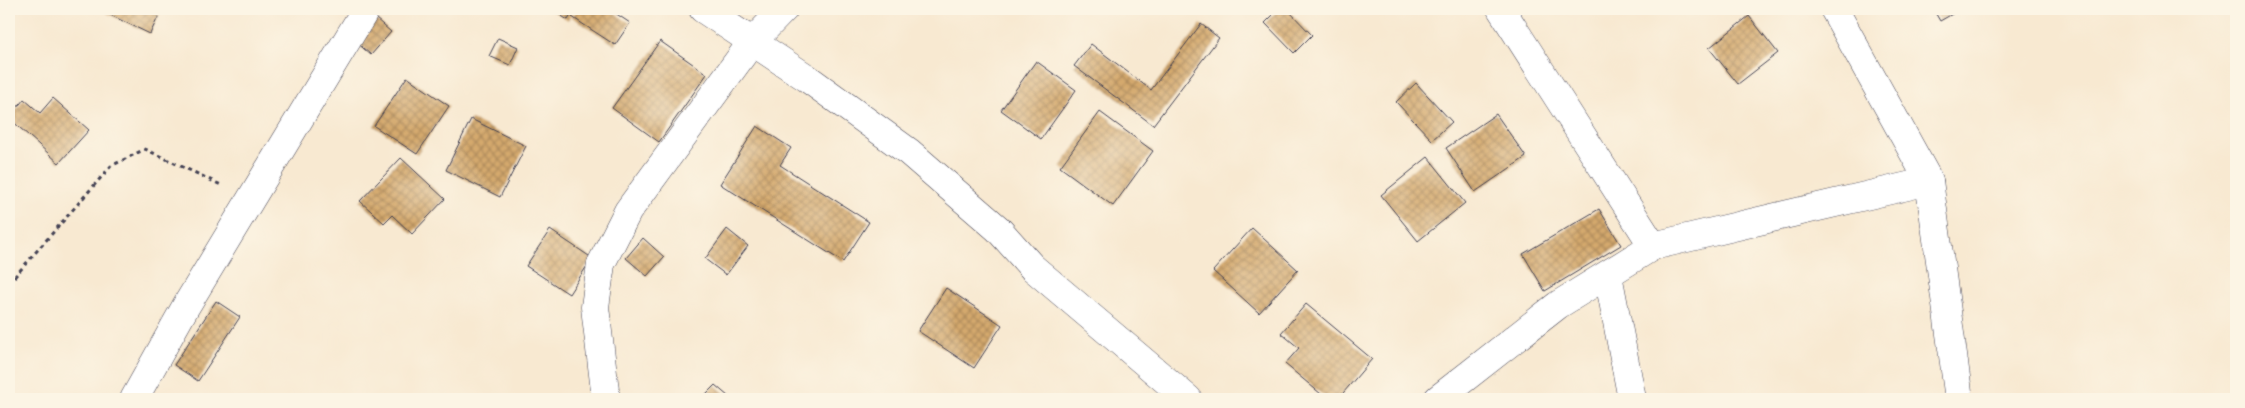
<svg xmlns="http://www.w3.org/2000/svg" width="2245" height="408" viewBox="0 0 2245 408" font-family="'Libre Caslon Text',serif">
<defs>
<pattern id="building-cross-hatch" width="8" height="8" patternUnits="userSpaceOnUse" patternTransform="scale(1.25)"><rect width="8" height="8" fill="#d4a96d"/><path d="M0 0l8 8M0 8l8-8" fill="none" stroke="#ac895b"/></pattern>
</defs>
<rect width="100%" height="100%" fill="#fcf5e5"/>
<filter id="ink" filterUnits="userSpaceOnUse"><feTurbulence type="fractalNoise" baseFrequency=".02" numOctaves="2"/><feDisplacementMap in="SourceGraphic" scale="10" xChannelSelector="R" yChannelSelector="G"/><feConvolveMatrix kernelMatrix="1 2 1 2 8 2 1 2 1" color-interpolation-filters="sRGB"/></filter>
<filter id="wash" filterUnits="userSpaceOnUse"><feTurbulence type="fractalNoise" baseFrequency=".0096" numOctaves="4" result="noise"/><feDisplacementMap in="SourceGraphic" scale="20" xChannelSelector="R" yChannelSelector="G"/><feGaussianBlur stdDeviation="1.12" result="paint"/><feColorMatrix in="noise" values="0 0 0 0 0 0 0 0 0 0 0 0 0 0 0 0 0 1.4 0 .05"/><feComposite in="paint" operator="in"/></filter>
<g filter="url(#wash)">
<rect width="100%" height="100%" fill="#f8e9d1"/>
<g id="blocks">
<g fill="url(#building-cross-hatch)">
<polygon points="108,9 162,9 150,34 106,13"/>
<polygon points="550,9 575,9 568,20"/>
<polygon points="577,9 609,9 630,23 615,45 572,17"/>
<polygon points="1279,9 1287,9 1312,35 1294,53 1265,23"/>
<polygon points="1933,9 1961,9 1940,21"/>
<polygon points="1749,16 1778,53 1738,84 1709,48"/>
<polygon points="375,18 391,32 371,55 355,41"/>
<polygon points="1201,24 1219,38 1153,125 1074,66 1091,44 1151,90"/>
<polygon points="498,38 518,47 510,65 489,56"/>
<polygon points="660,41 707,74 659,142 612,108"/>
<polygon points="1036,61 1076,90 1041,139 1001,110"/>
<polygon points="407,77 449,106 417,154 374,126"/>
<polygon points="1416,83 1452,122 1432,140 1396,102"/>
<polygon points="53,98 89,130 59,163 9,118 24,99 40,113"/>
<polygon points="1100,112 1153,151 1113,206 1060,167"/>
<polygon points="1496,114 1526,157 1475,192 1446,148"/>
<polygon points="471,119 526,146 500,197 446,170"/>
<polygon points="757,126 791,148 780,165 869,222 843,262 720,184"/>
<polygon points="1428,157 1465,203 1418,241 1381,195"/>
<polygon points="401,158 445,199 412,234 392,215 384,223 360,201"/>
<polygon points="1599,209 1621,245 1545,291 1523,254"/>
<polygon points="1252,228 1298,270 1259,313 1213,271"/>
<polygon points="727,229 748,246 726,275 705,259"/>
<polygon points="550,230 592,258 569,294 526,266"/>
<polygon points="643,238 664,257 647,276 626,258"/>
<polygon points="946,288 1002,325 974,368 918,331"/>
<polygon points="216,301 240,317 198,381 174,365"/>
<polygon points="1306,304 1372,359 1338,399 1327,399 1285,364 1299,348 1281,333"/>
<polygon points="715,385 729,397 727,399 701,399"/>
</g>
</g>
</g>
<g filter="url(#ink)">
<use href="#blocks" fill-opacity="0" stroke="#424052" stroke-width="1"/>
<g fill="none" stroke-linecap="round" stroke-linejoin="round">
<defs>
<g id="minor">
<polyline points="703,9 807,78 909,152 998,229 1032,267 1188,399"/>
<polyline points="1501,9 1653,246"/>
<polyline points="1834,9 1929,181 1959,399"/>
<polyline points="1608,275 1632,399"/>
<polyline points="134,399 186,306 366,9"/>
<polyline points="606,399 595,307 601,264 628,211 752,42 784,9"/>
<polyline points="1438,399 1558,305 1653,246 1929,181"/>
</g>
</defs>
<use href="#minor" stroke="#424052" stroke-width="29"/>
<polyline stroke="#424052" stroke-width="3" stroke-dasharray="4 4" stroke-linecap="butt" points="9,283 111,166 145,149 223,186"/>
<use href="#minor" stroke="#fff" stroke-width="28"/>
</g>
</g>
<rect width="2245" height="408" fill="none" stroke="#fcf5e5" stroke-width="30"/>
</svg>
